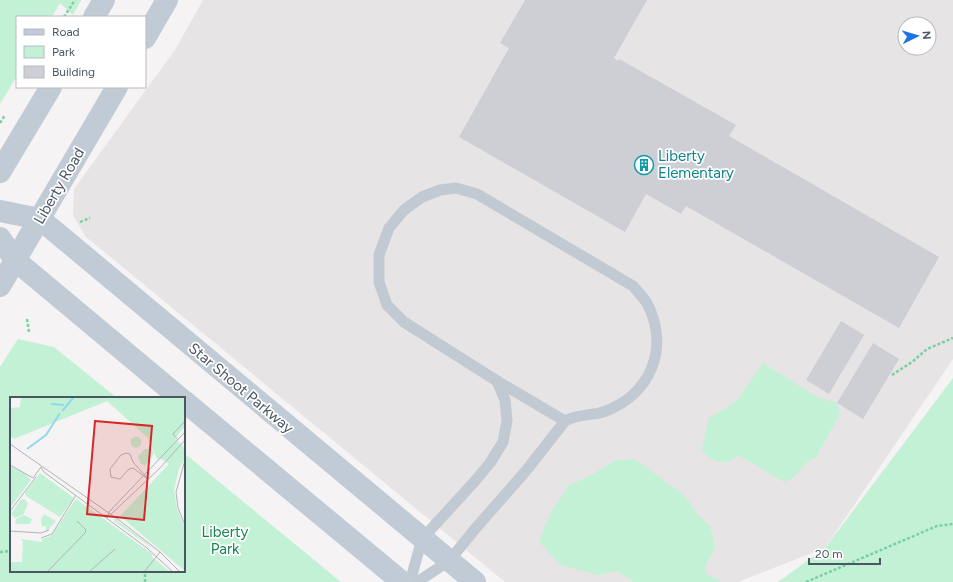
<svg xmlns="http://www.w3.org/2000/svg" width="953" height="582" viewBox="0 0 953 582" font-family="Figtree,sans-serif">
<rect width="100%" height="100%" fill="#f5f3f3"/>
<path fill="#e6e4e5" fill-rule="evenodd" d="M203 0H953V359L825 548 738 582H505L85 236 73 215 74 189 175 50ZM905 24H929V48H905Z"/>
<g fill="#c3f1d5">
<polygon points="0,0 81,0 73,15 60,3 52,17 17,17 17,76 0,104"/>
<polygon points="18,339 54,347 117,398 11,398 11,571 184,571 184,453 341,582 0,582 0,367"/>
<path d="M763 363 817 397 837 403 840 414 816 457 808 461 793 478 784 482 738 455C726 467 710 463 702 449L709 418 723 410 738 399Z"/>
<polygon points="953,378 953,582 778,582 825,548"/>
<polygon points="635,459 685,496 697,514 710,526 715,547 705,567 707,575 720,580 720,582 634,582 617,571 598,575 560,565 539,541 551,512 569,485 592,475 614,461"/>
</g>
<g fill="#cdcfd5">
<polygon points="525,0 647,0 614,58 618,61 619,59 736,125 729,136 939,257 899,328 686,206 681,214 646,194 625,232 459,137 509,48 500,43"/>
<polygon points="841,321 864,335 829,394 806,380"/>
<polygon points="873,343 899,359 863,419 837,403"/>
</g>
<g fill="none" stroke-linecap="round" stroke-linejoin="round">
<g stroke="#7ad0a6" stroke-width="2.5" stroke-dasharray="3 2" stroke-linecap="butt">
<polyline points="64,17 75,0"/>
<polyline points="0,123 5,115"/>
<polyline points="80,222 90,218"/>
<polyline points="27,319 29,332"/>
<polyline points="892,375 912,362 927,349 953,338"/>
<polyline points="0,552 11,551"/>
<polyline points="145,582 145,571"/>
<polyline points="806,582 937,526 953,524"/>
</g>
<g stroke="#c1cad2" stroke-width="11">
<polyline points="497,381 565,421"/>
<path d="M410 582 422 539 475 481 490 463 503 442 507 421 505 400 497 381 404 322 387 305 379 282V255L389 228 404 210 422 197 440 190 456 188 477 194 633 286C638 292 643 297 647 303 670 348 651 395 603 412 590 416 577 414 565 421L525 472 475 529 449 561 417 582"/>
</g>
<g stroke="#c1cbd6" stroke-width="22">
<polyline points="94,17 104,0"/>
<polyline points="145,38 167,0"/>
<polyline points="0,172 51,87"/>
<polyline points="0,211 40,219 475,582"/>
<polyline points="0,238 15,260 180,398"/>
<polyline points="0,286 117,87"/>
<polyline points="184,401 402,582"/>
</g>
</g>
<defs>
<symbol id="building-ring" viewBox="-11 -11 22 22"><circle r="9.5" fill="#fff" stroke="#0f9aa8" stroke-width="1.5"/><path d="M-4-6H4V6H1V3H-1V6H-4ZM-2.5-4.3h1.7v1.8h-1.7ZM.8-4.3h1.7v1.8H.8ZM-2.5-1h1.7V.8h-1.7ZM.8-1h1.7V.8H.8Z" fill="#0f9aa8"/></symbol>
</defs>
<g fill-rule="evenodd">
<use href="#building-ring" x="633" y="154" width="22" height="22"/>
</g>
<g text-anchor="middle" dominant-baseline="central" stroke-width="3.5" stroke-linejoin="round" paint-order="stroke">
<g font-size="15" fill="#0d838f" stroke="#fff" text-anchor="start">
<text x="658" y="156">Liberty<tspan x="658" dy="17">Elementary</tspan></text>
</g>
<g font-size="15" fill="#4a5661" stroke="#fff">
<text transform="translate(59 186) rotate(-60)">Liberty Road</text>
<text transform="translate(241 388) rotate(40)">Star Shoot Parkway</text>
</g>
<g font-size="15" fill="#17864f" stroke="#fff">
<text x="225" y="532">Liberty<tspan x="225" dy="17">Park</tspan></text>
</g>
</g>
<g transform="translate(10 397)">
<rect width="175" height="175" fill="#f5f3f3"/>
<path d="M11 0H175V29L165 42 175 51V61L169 72 164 93 167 112 175 131V174L110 119 159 67 150 61 147 62 138 41 97 4 4 42 0 39V11L10 10ZM120.5 45a5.5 5.5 0 1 1 11 0a5.5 5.5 0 1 1-11 0ZM135 52H142L144 57 135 69 130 66 128 59ZM0 70 12 74 21 83 0 111ZM30 76 64 101 50 120 16 99 15 96ZM11 102 16 103 18 107 13 118 5 121 0 115 2 116ZM66 102 142 157V160L160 175H0V165H12L13 145 11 142 32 145V142L41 139ZM34 117 46 124 36 135V130L32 129 31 122ZM14 118 22 122 20 127H5L6 122ZM104 121 136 145 145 153 104 124Z" fill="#c3f1d5"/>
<path fill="none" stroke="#90daee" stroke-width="2" d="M41 7 54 8M52 14 64 0M17 52 36 38 50 16"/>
<path fill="none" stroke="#b1b4b9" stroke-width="1" d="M168 43 163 37 175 24M0 47 109 123 150 155 170 175M116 56 120 57 123 65 138 82 123 71 119 72 110 82 101 80 100 72 111 58ZM175 63 166 95 168 111 175 128M0 68 23 81 31 70M31 70 34 75 137 151 163 175M0 114 26 80M97 121 99 115 175 35M97 121 150 71 175 43M0 134 31 136 39 133M31 141 42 137 66 98M37 175 75 136 76 133 67 124M79 175 105 152M134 175 150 155"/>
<path fill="#d62828" fill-opacity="0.15" stroke="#d62828" stroke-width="2" d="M85 24 142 29 134 123 77 117Z"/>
<rect width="175" height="175" fill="none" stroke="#4a5661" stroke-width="2"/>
</g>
<rect x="16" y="16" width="130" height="72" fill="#ffffff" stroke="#b7bbc0"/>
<rect x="24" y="29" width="20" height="6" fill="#c1cbd6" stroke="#b7bbc0"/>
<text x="52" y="36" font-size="12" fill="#4a5661">Road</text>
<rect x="24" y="46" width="20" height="12" fill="#c3f1d5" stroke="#b7bbc0"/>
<text x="52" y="56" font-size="12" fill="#4a5661">Park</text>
<rect x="24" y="66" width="20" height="12" fill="#cdcfd5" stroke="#b7bbc0"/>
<text x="52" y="76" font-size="12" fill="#4a5661">Building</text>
<g transform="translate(917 36) rotate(85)"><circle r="19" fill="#ffffff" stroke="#b7bbc0"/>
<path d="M0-3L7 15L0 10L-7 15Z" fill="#1a73e8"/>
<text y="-6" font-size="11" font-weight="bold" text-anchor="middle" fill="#4a5661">N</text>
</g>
<path d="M809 558v6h71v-6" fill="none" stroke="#4a5661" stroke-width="2"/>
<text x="815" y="558" font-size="12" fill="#4a5661" stroke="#ffffff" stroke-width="3" paint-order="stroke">20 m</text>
</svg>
